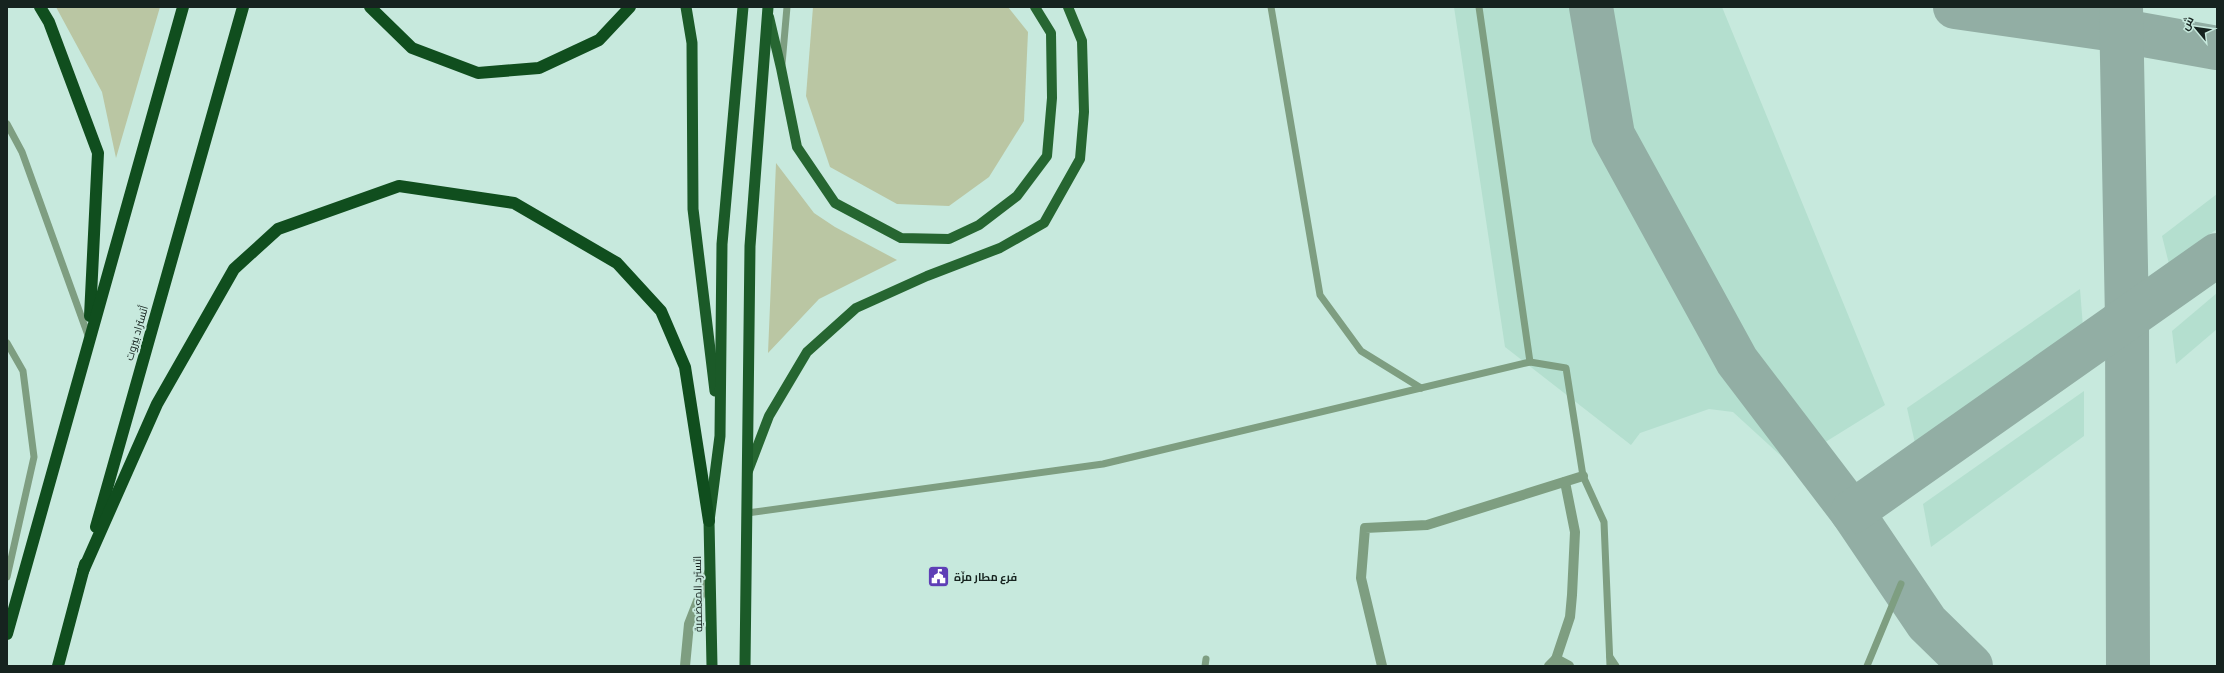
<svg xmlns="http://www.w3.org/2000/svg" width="2224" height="673" viewBox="0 0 2224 673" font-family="'Source Sans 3',Cairo,sans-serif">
<rect width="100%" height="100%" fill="#c7e9dd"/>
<g fill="#b4dfcf">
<polygon points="1454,7 1722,7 1885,405 1790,464 1733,412 1709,409 1640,433 1631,445 1505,347"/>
<polygon points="2217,194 2217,229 2169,264 2162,236"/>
<polygon points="2080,289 2084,340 1917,452 1907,408"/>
<polygon points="2217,293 2217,329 2176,364 2172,331"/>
<polygon points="2084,391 2084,436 1931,547 1923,504"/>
</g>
<g fill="#bac6a3">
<polygon points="56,7 160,7 116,158 102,92"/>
<polygon points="813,7 1008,7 1028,32 1024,121 989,177 949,206 897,204 830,167 806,96"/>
<polygon points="776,163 814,213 835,227 897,260 819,299 768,353"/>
</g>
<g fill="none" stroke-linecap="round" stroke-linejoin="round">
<g stroke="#92aea4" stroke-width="44">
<polyline points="1591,7 1613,135 1737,361 1852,512 1927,623 1971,666"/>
<polyline points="1955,7 2122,31 2217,48"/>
<polyline points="2121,7 2127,319 2128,666"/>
<polyline points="1852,512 2217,255"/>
</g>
<g stroke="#7e9e81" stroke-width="7">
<polyline points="1271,7 1320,295 1361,351 1421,388"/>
<polyline points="1479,7 1530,362"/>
<polyline points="782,64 787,7"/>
<polyline points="7,124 22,152 89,338"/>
<polyline points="7,343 23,371 34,457 7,577"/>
<polyline points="747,513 1103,464 1530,362 1566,368 1583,476 1604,522 1610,666"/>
<polyline points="1610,657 1616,666"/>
<polyline points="1205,666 1206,659"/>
<polyline points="1867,666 1901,584"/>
</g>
<g stroke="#7e9e81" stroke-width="10">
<polyline points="1556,659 1570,617 1572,595 1575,532 1565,482"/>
<polyline points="685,666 689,624 710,570"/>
<polyline points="1382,666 1361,578 1365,528 1427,525 1583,476"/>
<polyline points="1549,666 1556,659 1569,666"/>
</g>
<g stroke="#266631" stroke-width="10">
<polyline points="769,17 781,68 797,147 835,203 901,238 949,239 979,225 1017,196 1047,156 1052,98 1051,33 1035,7"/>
<polyline points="748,471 769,416 807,352 856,308 927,276 1000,248 1044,223 1080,159 1084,112 1082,41 1068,7"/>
</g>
<g stroke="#1b5a28" stroke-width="11">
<polyline points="686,7 692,43 693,209 715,391"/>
<polyline points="712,666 709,521 720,436 722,244 743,7"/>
<polyline points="745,666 750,246 768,7"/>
</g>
<g stroke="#104e1e" stroke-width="12">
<polyline points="40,7 49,22 98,153 90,316"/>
<polyline points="370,7 412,48 478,73 539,68 599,40 630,7"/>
<polyline points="96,527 243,7"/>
<polyline points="83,571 157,404 234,269 278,229 399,186 514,203 617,263 661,311 685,367 709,521"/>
<polyline points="7,634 183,7"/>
<polyline points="58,666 85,564"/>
</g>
</g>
<defs>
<symbol id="civic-square" viewBox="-11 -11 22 22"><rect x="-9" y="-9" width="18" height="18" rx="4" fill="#5e3eb6" stroke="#c7e9dd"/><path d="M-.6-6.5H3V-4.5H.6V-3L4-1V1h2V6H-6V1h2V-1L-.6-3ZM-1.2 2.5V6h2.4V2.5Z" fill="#fff"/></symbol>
</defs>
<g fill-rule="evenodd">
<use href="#civic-square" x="926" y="564" width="25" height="25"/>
</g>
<g text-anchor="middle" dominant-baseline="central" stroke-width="4" stroke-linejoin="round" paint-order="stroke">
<g font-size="11" fill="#16231f" stroke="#c7e9dd">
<text transform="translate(137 333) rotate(-74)">أتستراد بيروت</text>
<text transform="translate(698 594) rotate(-91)">اتسترد المعضمية</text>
</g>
<g font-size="11" font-weight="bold" fill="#16231f" stroke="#c7e9dd" text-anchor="start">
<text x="954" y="577">فرع مطار مزّة</text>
</g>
</g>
<rect width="2224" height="673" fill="none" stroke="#16231f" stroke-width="16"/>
<g transform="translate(2196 28) rotate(299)" stroke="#c7e9dd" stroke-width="3" paint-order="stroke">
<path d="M0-3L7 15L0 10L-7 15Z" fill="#16231f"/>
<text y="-6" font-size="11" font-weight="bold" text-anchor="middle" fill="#16231f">ش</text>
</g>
</svg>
